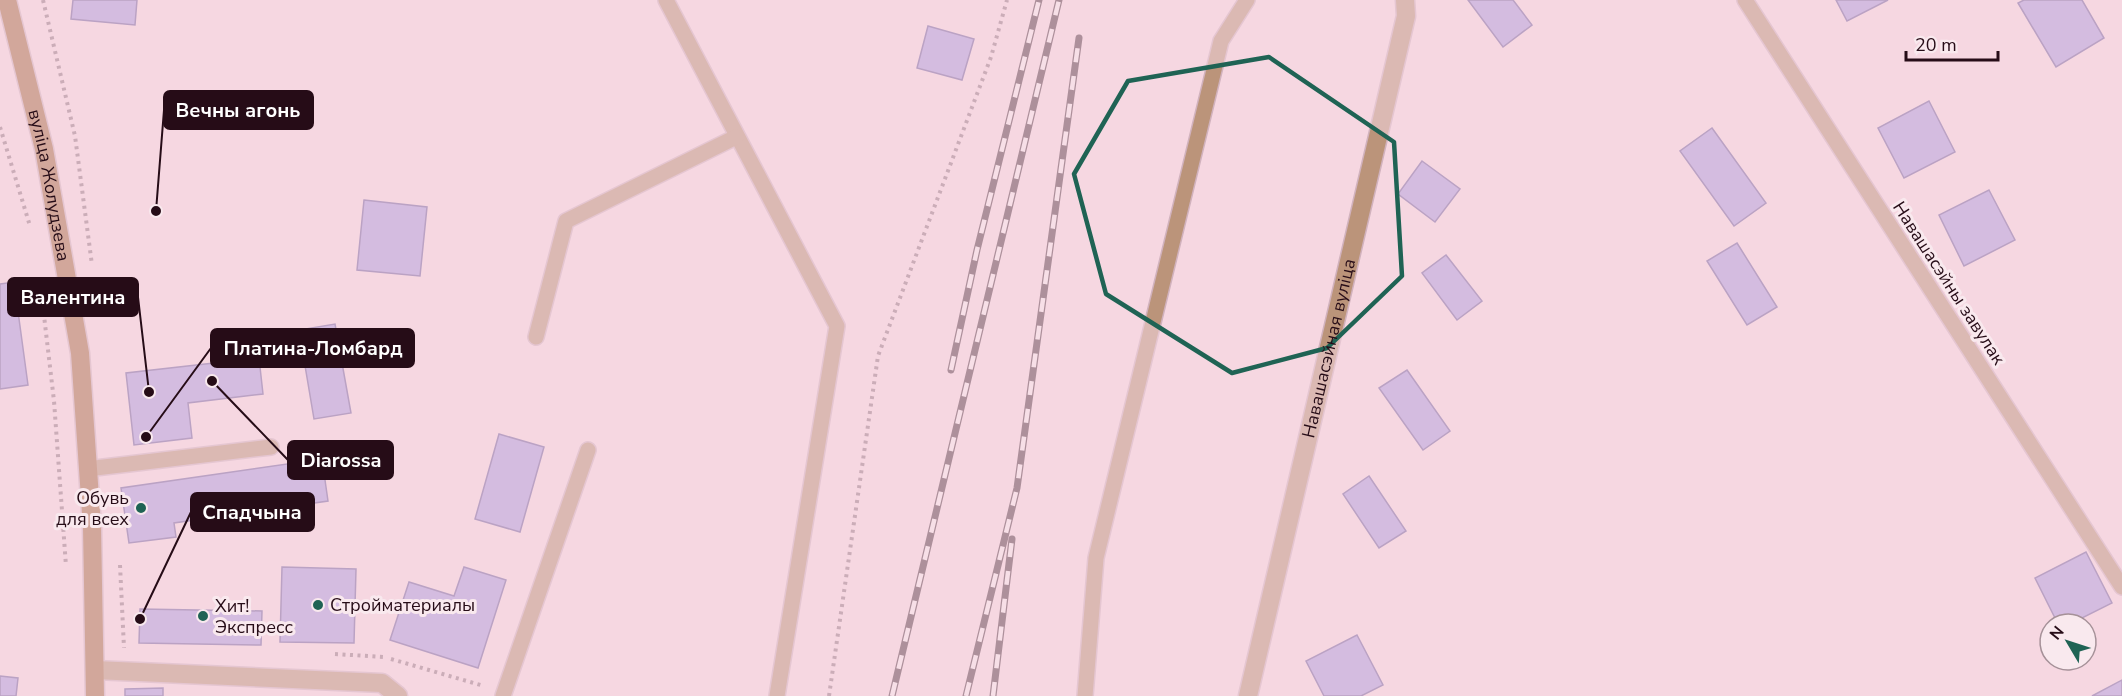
<svg xmlns="http://www.w3.org/2000/svg" width="2122" height="696" viewBox="0 0 2122 696" font-family="'Nunito Sans',sans-serif">
<rect width="100%" height="100%" fill="#f6d7e1"/>
<g fill="#ac9cdd" stroke="#73639f" stroke-width="1.5">
<polygon points="73,0 137,0 135,25 71,19"/>
<polygon points="1468,0 1513,0 1532,25 1503,47"/>
<polygon points="1836,0 1888,0 1847,21"/>
<polygon points="2024,0 2082,0 2104,38 2056,67 2018,3"/>
<polygon points="928,26 974,39 962,80 917,68"/>
<polygon points="1929,101 1955,152 1904,178 1878,128"/>
<polygon points="1712,128 1766,203 1734,226 1680,151"/>
<polygon points="1422,161 1460,189 1435,222 1398,194"/>
<polygon points="1989,190 2015,240 1964,266 1939,215"/>
<polygon points="364,200 427,207 420,276 357,270"/>
<polygon points="1737,243 1777,307 1747,325 1707,261"/>
<polygon points="1446,255 1482,301 1457,320 1422,273"/>
<polygon points="14,282 28,385 0,389 0,284"/>
<polygon points="335,324 351,413 314,419 299,330"/>
<polygon points="259,358 263,394 188,403 192,438 134,445 126,373"/>
<polygon points="1407,370 1450,431 1423,450 1379,388"/>
<polygon points="499,434 544,447 520,532 475,519"/>
<polygon points="322,459 328,501 174,523 176,537 129,543 121,488"/>
<polygon points="1369,476 1406,531 1379,548 1343,494"/>
<polygon points="2086,552 2112,603 2070,624 2058,624 2035,578"/>
<polygon points="282,567 356,569 354,643 280,642"/>
<polygon points="464,567 506,580 478,668 390,640 409,582 454,596"/>
<polygon points="140,609 262,611 261,645 139,643"/>
<polygon points="1357,635 1383,685 1361,696 1324,696 1306,661"/>
<polygon points="0,676 18,678 16,696 0,696"/>
<polygon points="2122,680 2122,696 2092,696"/>
<polygon points="163,688 163,696 125,696 125,689"/>
</g>
<g fill="none" stroke-linecap="round" stroke-linejoin="round">
<defs>
<g id="lane">
<polyline points="666,0 837,326 777,696"/>
<polyline points="1745,0 2122,587"/>
<polyline points="536,337 566,221 736,137"/>
<polyline points="87,469 271,447"/>
<polyline points="503,696 588,450"/>
<polyline points="1085,696 1096,558 1221,41 1247,0"/>
</g>
<g id="street">
<polyline points="95,670 382,683 398,696"/>
<path id="s1" d="M1248 696 1406 16 1405 0"/>
</g>
<g id="secondary">
<path id="s2" d="M7 0 44 149 80 353 92 527 95 696"/>
</g>
</defs>
<use href="#lane" stroke="#d1b2bd" stroke-width="18"/>
<use href="#street" stroke="#d1b2bd" stroke-width="21"/>
<use href="#secondary" stroke="#d1b2bd" stroke-width="21"/>
<g stroke="#977a85" stroke-width="4" stroke-dasharray="3 4.5" stroke-linecap="butt">
<polyline points="43,0 75,136 92,265"/>
<polyline points="0,127 30,226"/>
<polyline points="41,290 54,401 66,566"/>
<polyline points="120,565 124,648"/>
<polyline points="335,654 384,657"/>
<polyline points="391,659 484,686"/>
<polyline points="829,696 878,356 991,57 1007,0"/>
</g>
<use href="#lane" stroke="#bb947a" stroke-width="15"/>
<use href="#street" stroke="#bb947a" stroke-width="18"/>
<use href="#secondary" stroke="#a76e46" stroke-width="18"/>
<defs>
<g id="rail">
<polyline points="951,370 977,250 1039,0"/>
<polyline points="892,696 1059,0"/>
<polyline points="966,696 1017,488 1079,38"/>
<polyline points="993,696 1012,539"/>
</g>
</defs>
<use href="#rail" stroke="#563b46" stroke-width="7"/>
<use href="#rail" stroke="#f9e9ee" stroke-width="4.5" stroke-dasharray="14" stroke-linecap="butt"/>
</g>
<path d="M0 0H2122V696H0ZM1269 57 1394 142 1402 276 1327 348 1232 373 1106 294 1074 174 1128 81Z" fill="#f6d7e1" fill-opacity=".55" fill-rule="evenodd"/>
<path fill="none" stroke="#1f6354" stroke-width="4.5" stroke-linejoin="round" d="M1269 57 1394 142 1402 276 1327 348 1232 373 1106 294 1074 174 1128 81Z"/>
<g fill="#1f6354" stroke="#f9e9ee" stroke-width="2">
<circle cx="141" cy="508" r="6"/>
<circle cx="318" cy="605" r="6"/>
<circle cx="203" cy="616" r="6"/>
</g>
<g text-anchor="middle" dominant-baseline="central" stroke-width="6" stroke-linejoin="round" paint-order="stroke">
<g font-size="18" fill="#260c17" stroke="#f9e9ee">
<text stroke="none"><textPath href="#s2" startOffset="190">вуліца Жолудзева</textPath></text>
<text transform="translate(1949 283) rotate(57)">Навашасэйны завулак</text>
<text stroke="none"><textPath href="#s1" startOffset="357">Навашасэйная вуліца</textPath></text>
</g>
<g font-size="18" fill="#260c17" stroke="#f9e9ee" text-anchor="start">
<text x="129" y="498" text-anchor="end">Обувь<tspan x="129" dy="21">для всех</tspan></text>
<text x="330" y="605">Стройматериалы</text>
<text x="215" y="606">Хит!<tspan x="215" dy="21">Экспресс</tspan></text>
</g>
</g>
<path fill="none" stroke="#260c17" stroke-width="2" d="M156 211L164 110M149 392L138 297M146 437L211 348M212 381L288 460M140 619L191 512"/>
<g fill="#260c17" stroke="#f9e9ee" stroke-width="2">
<circle cx="156" cy="211" r="6"/>
<circle cx="149" cy="392" r="6"/>
<circle cx="146" cy="437" r="6"/>
<circle cx="212" cy="381" r="6"/>
<circle cx="140" cy="619" r="6"/>
</g>
<g fill="#260c17" stroke="#260c17" stroke-width="2">
<rect x="164" y="91" width="149" height="38" rx="6"/>
<rect x="8" y="278" width="130" height="38" rx="6"/>
<rect x="211" y="329" width="203" height="38" rx="6"/>
<rect x="288" y="441" width="105" height="38" rx="6"/>
<rect x="191" y="493" width="123" height="38" rx="6"/>
</g>
<g font-size="20" text-anchor="middle" font-weight="bold" fill="#fff">
<text x="238" y="117">Вечны агонь</text>
<text x="73" y="304">Валентина</text>
<text x="313" y="355">Платина-Ломбард</text>
<text x="341" y="467">Diarossa</text>
<text x="252" y="519">Спадчына</text>
</g>
<g transform="translate(2068 642) rotate(309)"><circle r="28" fill="#f9e9ee" stroke="#a59198" stroke-width="1.5"/>
<path d="M0-4.5L10 22L0 15L-10 22Z" fill="#1f6354"/>
<text y="-9" font-size="16" font-weight="bold" text-anchor="middle" fill="#260c17">N</text>
</g>
<path d="M1906 51v9h92v-9" fill="none" stroke="#260c17" stroke-width="3"/>
<text x="1915" y="51" font-size="18" fill="#260c17" stroke="#f9e9ee" stroke-width="4.5" paint-order="stroke">20 m</text>
</svg>
